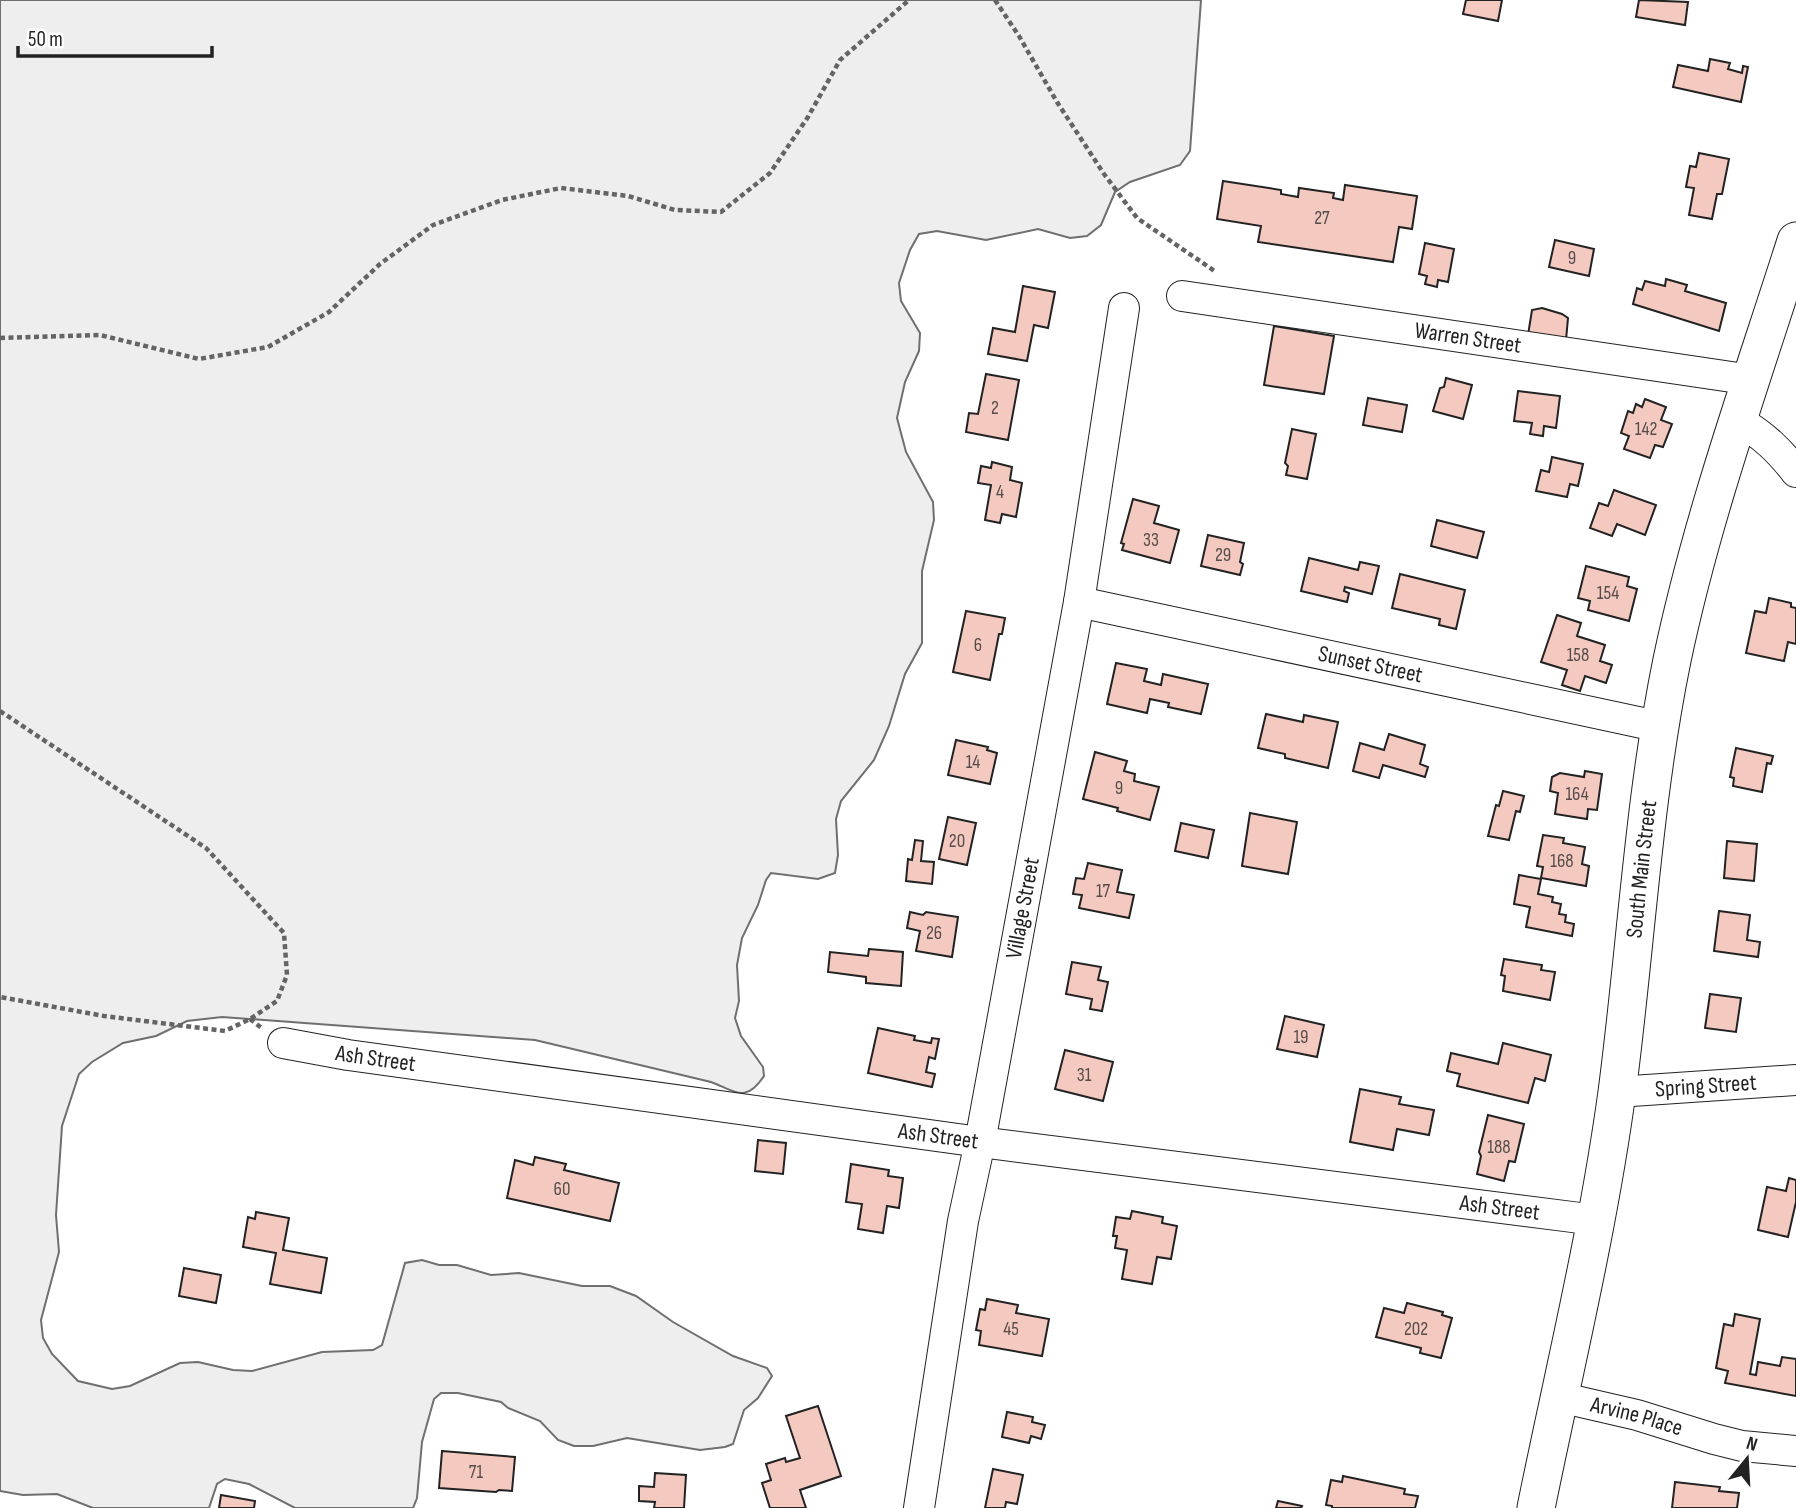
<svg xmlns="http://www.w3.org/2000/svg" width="1796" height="1508" viewBox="0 0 1796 1508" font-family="'Sofia Sans Condensed',sans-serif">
<rect width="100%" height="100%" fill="#fff"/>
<path fill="#eee" stroke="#6f6f6f" stroke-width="2" d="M0 0H1201L1190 151 1180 165 1130 182 1115 192 1101 225 1087 236 1070 238 1038 229 986 240 937 231 919 234 910 250 899 283 901 301 920 333 919 351 905 382 897 418 906 452 933 502 934 520 922 571V643L905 674 889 726 874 760 841 801 836 819 838 855 835 873 818 879 771 873 766 880 758 905 742 938 737 965 739 1001 735 1018 741 1036 763 1067 764 1076C746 1103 737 1092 711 1082L535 1040 222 1017 187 1021 156 1036 123 1043 92 1062 79 1074 62 1126 56 1215 59 1252 41 1320 43 1338 52 1354 78 1381 112 1389 130 1386 180 1363 198 1362 233 1370 252 1371 322 1352 373 1350 382 1345 405 1263 422 1260 439 1265H457L491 1275 519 1273 582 1286H610L636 1296 673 1322 733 1356 767 1368 772 1376 758 1398 744 1410 733 1444 725 1447 700 1450 627 1438 593 1446H574L558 1440 540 1421 508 1408 501 1402 458 1393H441L434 1399 422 1442 417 1498 413 1508H295L249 1484 225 1479 217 1484 209 1508H93L57 1494 23 1495 0 1491Z"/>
<g fill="#f3c9c0" stroke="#222" stroke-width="2">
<polygon points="1466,0 1502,0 1498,21 1463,14"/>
<polygon points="1639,0 1688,2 1685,25 1636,17"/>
<polygon points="1710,59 1730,63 1728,69 1742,73 1743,66 1748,67 1741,102 1673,87 1678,65 1708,71"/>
<polygon points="1699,153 1729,159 1722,194 1717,194 1712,219 1689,215 1694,188 1686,187 1690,166 1696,167"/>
<polygon points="1223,181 1281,190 1281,194 1298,197 1299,188 1334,193 1333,198 1343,200 1345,185 1417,196 1412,229 1399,227 1393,262 1258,242 1261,226 1217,219"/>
<polygon points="1555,240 1594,249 1589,276 1549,267"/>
<polygon points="1425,243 1454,249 1448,282 1438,280 1437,287 1425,284 1427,276 1419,274"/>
<polygon points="1666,279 1687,285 1685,291 1726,303 1719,331 1633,304 1637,288 1642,290 1645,281 1665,286"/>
<polygon points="1023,286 1055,292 1048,328 1034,325 1027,361 988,354 993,328 1015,332"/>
<polygon points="1542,308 1562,314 1568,318 1566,340 1528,335 1532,310"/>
<polygon points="1274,326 1334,336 1324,394 1264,385"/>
<polygon points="986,374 1019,380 1008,440 966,432 969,413 978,414"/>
<polygon points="1446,378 1472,385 1463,419 1433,411 1440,388 1444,387"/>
<polygon points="1518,391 1560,396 1556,428 1544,426 1543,436 1530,434 1532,423 1514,421"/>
<polygon points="1368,398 1407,405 1402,432 1363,425"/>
<polygon points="1645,399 1666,407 1661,420 1672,424 1663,447 1655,445 1650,458 1624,449 1629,436 1621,433 1628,411 1633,413 1636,404 1642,407"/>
<polygon points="1292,429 1316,434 1307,479 1286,475 1288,466 1285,463"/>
<polygon points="1552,457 1583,464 1578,486 1570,484 1567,497 1536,491 1541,470 1549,472"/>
<polygon points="992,462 1012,467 1010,480 1022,483 1016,517 1002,514 1000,523 985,520 991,485 978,483 981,466 991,468"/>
<polygon points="1614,490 1656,505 1645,535 1617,524 1612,536 1590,528 1599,503 1608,506"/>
<polygon points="1133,499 1159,506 1154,523 1179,530 1170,563 1122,550 1124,544 1121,543"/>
<polygon points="1437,520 1484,532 1477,558 1431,546"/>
<polygon points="1208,535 1244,543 1240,562 1243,564 1240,575 1201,566"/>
<polygon points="1309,558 1358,570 1360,562 1379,566 1372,594 1345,587 1344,591 1349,593 1347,602 1301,591"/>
<polygon points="1586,566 1629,577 1627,586 1637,589 1629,621 1588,610 1590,601 1578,598"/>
<polygon points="1400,574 1465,590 1456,629 1439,625 1440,619 1392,608"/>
<polygon points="1769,598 1791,603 1791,607 1796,608 1796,644 1788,642 1784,661 1746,653 1755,611 1766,613"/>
<polygon points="966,611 1005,618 1002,634 999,634 990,680 953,672"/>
<polygon points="1557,615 1581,623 1577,636 1605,645 1600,661 1612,665 1606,683 1585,676 1580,691 1562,685 1567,670 1541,662"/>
<polygon points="1116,663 1147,669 1144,681 1161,685 1163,674 1208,684 1201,714 1168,707 1169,703 1150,699 1147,713 1107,704"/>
<polygon points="1266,714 1303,722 1304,715 1338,722 1328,768 1285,758 1285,754 1258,748"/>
<polygon points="1389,734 1425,745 1420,764 1428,767 1425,777 1383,765 1379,778 1353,771 1360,743 1384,750"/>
<polygon points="956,740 988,747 987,750 997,753 990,784 948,775"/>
<polygon points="1736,748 1773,756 1771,764 1767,763 1762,792 1733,786 1734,778 1730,777"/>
<polygon points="1095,752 1127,761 1124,771 1135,774 1134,781 1159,787 1150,820 1117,811 1118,808 1083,799"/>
<polygon points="1585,771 1602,774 1597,810 1588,809 1587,819 1555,814 1558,793 1550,791 1552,777 1560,773 1584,777"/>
<polygon points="1503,791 1524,796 1520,812 1516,811 1509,840 1488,836 1496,805 1499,806"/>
<polygon points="1250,813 1297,822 1288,874 1242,866"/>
<polygon points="948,817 976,823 967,865 939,859"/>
<polygon points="1181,823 1214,830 1208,858 1175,851"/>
<polygon points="1543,835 1564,838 1563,843 1585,847 1582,864 1589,866 1586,886 1541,878 1543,867 1537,866"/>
<polygon points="915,840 923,841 921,861 934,862 932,884 906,881 908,859 912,860"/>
<polygon points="1727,841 1757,844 1754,881 1724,878"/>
<polygon points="1088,863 1122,870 1117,892 1134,895 1129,918 1079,908 1082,895 1073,894 1076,878 1084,879"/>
<polygon points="1519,875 1541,879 1538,894 1553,897 1552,902 1561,904 1559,914 1566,915 1565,922 1574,924 1572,936 1526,927 1530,907 1514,904"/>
<polygon points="1719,911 1750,915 1747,940 1760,942 1758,957 1714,951"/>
<polygon points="910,912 923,915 926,912 958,917 952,957 916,951 920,931 907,928"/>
<polygon points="869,949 903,952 901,986 866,983 866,977 828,972 830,952 868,956"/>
<polygon points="1504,959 1542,965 1541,970 1555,972 1550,1000 1503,991 1505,976 1501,975"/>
<polygon points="1072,962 1101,967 1098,980 1108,982 1102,1011 1090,1009 1092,999 1066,994"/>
<polygon points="1710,994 1741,998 1736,1032 1705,1028"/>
<polygon points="1285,1016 1324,1025 1317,1057 1277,1049"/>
<polygon points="878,1028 915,1036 914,1040 931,1043 932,1038 939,1039 935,1059 929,1057 926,1072 935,1074 932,1087 868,1073"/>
<polygon points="1503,1043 1551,1055 1545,1081 1535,1078 1528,1103 1457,1086 1460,1074 1447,1071 1451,1053 1498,1064"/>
<polygon points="1065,1050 1113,1062 1103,1101 1055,1089"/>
<polygon points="1360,1089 1401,1097 1399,1104 1434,1110 1429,1135 1397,1129 1393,1150 1350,1142"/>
<polygon points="1488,1115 1524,1124 1515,1162 1509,1161 1504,1181 1477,1174 1481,1156 1479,1152"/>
<polygon points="758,1140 786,1143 783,1174 755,1171"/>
<polygon points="535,1157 566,1164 564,1170 619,1183 610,1221 507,1198 515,1160 533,1165"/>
<polygon points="851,1164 889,1170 888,1176 903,1178 899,1208 887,1206 883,1233 858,1229 862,1204 846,1202"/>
<polygon points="1789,1178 1796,1180 1796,1202 1788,1237 1758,1230 1767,1187 1786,1191"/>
<polygon points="1132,1211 1163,1217 1162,1223 1177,1226 1171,1259 1157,1257 1152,1284 1122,1279 1127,1250 1115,1248 1117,1236 1113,1236 1116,1217 1130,1219"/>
<polygon points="256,1212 289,1218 283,1250 327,1258 321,1293 270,1284 276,1253 243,1247 248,1217 255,1219"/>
<polygon points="184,1268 221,1275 216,1303 179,1296"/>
<polygon points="987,1299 1018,1305 1016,1313 1049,1319 1042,1356 979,1345 981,1331 976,1330 980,1309 985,1310"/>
<polygon points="1407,1303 1443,1312 1442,1315 1452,1318 1441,1358 1420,1353 1421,1348 1376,1337 1384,1308 1404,1313"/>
<polygon points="1735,1314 1760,1319 1750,1374 1756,1375 1758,1362 1780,1366 1782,1357 1796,1359 1796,1396 1725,1383 1728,1371 1716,1368 1724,1324 1733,1326"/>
<polygon points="818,1406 841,1476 800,1490 806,1508 770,1508 762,1483 771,1480 766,1464 785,1458 786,1462 800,1458 786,1416"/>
<polygon points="1007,1412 1033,1417 1032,1422 1045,1425 1041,1439 1031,1436 1029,1443 1002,1437"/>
<polygon points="442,1451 515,1457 512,1491 499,1490 496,1492 439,1488"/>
<polygon points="993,1469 1023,1475 1017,1504 1006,1502 1005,1508 985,1508"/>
<polygon points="655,1473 686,1475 684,1508 654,1508 655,1502 639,1501 639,1486 654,1487"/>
<polygon points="1343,1476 1405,1489 1404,1494 1418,1496 1415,1508 1332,1508 1332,1506 1326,1505 1331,1480 1342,1482"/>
<polygon points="1675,1482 1720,1487 1719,1491 1739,1493 1737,1508 1672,1508"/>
<polygon points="221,1495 255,1501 254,1508 219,1508"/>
<polygon points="1278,1501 1302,1506 1301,1508 1276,1508"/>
</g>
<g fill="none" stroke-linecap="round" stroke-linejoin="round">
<defs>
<g id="minor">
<path id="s1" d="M1182 296 1752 380"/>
<path d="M1739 421C1763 435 1779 450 1796 472"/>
<path id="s2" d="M1079 602 1661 727"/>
<path id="s3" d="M283 1043 348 1055 980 1142 1596 1220"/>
<path id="s4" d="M1617 1092 1796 1080"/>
<path id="s5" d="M1559 1397 1637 1415 1714 1439 1742 1446 1796 1451"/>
<path id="s6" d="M919 1508 963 1221 980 1142 1079 602 1124 308"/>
</g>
<g id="major">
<path id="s7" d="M1536 1508C1564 1370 1598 1232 1617 1092 1636 948 1643 802 1672 660 1702 517 1752 379 1796 241"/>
</g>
</defs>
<use href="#minor" stroke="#222" stroke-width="32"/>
<use href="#major" stroke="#222" stroke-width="39"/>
<g stroke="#646464" stroke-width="4.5" stroke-dasharray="5 3.5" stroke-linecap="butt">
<polyline points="995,0 1019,36 1057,102 1104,174 1137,218 1216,272"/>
<polyline points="0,338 100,335 199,359 268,347 329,312 380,264 433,225 502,200 561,188 628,196 675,210 721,212 770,173 808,117 840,60 909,0"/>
<polyline points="0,711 206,848 284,933 287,975 277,1001 250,1019 225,1031 104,1016 0,997"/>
<polyline points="250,1019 263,1029"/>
</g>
<use href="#minor" stroke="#fff" stroke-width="30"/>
<use href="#major" stroke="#fff" stroke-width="37"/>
</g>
<g text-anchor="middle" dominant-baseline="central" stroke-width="5" stroke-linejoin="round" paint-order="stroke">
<g font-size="19" fill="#564c4a">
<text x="1322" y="218">27</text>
<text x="1572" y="258">9</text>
<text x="995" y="408">2</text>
<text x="1646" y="429">142</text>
<text x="1000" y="492">4</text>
<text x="1151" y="540">33</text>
<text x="1223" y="555">29</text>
<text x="1608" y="593">154</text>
<text x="978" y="645">6</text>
<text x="1578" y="655">158</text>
<text x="973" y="762">14</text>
<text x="1119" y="788">9</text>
<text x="1577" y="794">164</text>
<text x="957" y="841">20</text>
<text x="1562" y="861">168</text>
<text x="1103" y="891">17</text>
<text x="934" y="933">26</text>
<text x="1301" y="1037">19</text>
<text x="1084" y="1075">31</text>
<text x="1499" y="1147">188</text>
<text x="562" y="1189">60</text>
<text x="1011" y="1329">45</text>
<text x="1416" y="1329">202</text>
<text x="476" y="1472">71</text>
</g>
<g font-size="23" fill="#222" stroke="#fff">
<text stroke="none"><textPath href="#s1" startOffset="289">Warren Street</textPath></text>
<text stroke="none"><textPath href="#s2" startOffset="298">Sunset Street</textPath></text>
<text stroke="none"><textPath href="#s7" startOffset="648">South Main Street</textPath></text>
<text stroke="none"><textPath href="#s6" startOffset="609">Village Street</textPath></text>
<text stroke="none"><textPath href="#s3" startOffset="94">Ash Street</textPath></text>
<text stroke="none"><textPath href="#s4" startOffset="89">Spring Street</textPath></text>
<text stroke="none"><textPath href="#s3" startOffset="662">Ash Street</textPath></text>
<text stroke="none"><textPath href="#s3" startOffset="1228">Ash Street</textPath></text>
<text stroke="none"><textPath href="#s5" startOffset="80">Arvine Place</textPath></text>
</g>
</g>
<g transform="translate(1747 1459) rotate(18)" stroke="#ffffff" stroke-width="5" paint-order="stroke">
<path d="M0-5L12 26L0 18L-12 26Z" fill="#222222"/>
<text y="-10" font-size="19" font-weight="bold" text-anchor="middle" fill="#222222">N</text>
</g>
<path d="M18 46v10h194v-10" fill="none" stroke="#222222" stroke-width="3.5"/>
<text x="28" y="46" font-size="21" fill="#222222" stroke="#ffffff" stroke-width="5" paint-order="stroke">50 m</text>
</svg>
